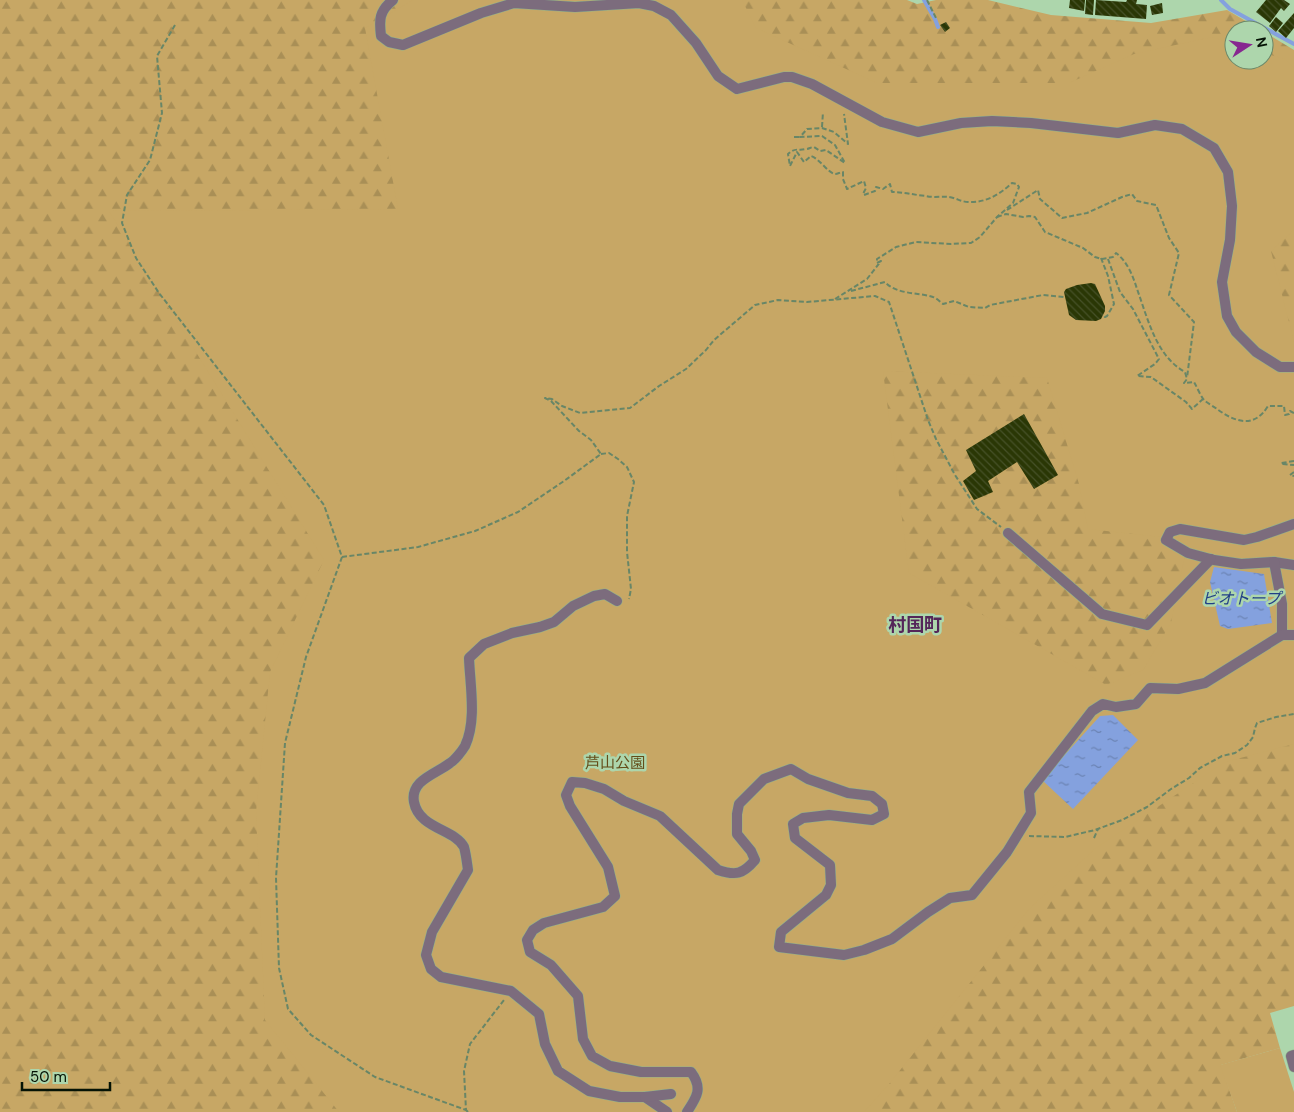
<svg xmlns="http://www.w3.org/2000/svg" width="1294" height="1112" viewBox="0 0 1294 1112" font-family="'DM Sans','Noto Sans JP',sans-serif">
<defs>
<pattern id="forest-firs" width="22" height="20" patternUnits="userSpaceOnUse" patternTransform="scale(1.25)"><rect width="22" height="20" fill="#c7a765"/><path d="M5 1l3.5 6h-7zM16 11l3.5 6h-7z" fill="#a98f56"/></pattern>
<pattern id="water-ripples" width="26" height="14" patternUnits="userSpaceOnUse" patternTransform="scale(1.25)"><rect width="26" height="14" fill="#84a1de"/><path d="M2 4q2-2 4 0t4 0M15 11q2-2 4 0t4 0" fill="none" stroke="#6a82b2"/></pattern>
<pattern id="building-back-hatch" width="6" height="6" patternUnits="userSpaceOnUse" patternTransform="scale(1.25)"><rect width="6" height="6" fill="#2a3705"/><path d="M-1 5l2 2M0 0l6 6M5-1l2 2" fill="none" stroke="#465128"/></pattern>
</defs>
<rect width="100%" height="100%" fill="#add6ac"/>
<polygon fill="url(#forest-firs)" points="0,0 907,0 917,4 936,0 988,0 1051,15 1151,23 1227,10 1261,30 1234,30 1234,60 1264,60 1264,32 1294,50 1294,1006 1270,1013 1280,1048 1221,1065 1237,1112 0,1112"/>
<g fill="#c7a765" fill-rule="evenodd">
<path d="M413 0H742L756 28 877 83H1069L1134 54 1212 37 1234 44V60H1264V53L1285 59 1294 68V230L1271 251 1294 342V744L1225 762 1096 848 1029 909 889 1084 864 1112H339L265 1020 256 812 270 672 324 560 109 211 398 209 365 28ZM883 371 1047 378 1079 484 1088 529 1188 540 1171 623 1143 670 1106 685 909 573Z"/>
<polygon points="1280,1048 1294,1092 1294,1112 1237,1112 1220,1065"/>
</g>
<g fill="url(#water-ripples)">
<polygon points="1214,567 1264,574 1272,623 1228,629 1220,626 1210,582"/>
<polygon points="1113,715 1138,740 1073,809 1042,780 1100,716"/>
</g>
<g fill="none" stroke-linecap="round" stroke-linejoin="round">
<g stroke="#84a1de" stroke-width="4">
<polyline points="924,0 935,19 938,27"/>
<polyline points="1221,0 1230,9 1294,44"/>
</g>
</g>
<g fill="url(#building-back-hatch)">
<polygon points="1070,0 1085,0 1084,11 1069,8"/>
<polygon points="1086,0 1094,0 1093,15 1085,14"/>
<polygon points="1096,0 1126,2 1127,0 1137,0 1136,4 1147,5 1146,19 1095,15"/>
<polygon points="1266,0 1284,0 1290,4 1284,11 1281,8 1270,23 1256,12"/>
<polygon points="1162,3 1163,13 1152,15 1150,6"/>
<polygon points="1294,13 1294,28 1286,38 1278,31"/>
<polygon points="1276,17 1283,23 1276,32 1269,26"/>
<polygon points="946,22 950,28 945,32 940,25"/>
<polygon points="1091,283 1095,284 1105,306 1105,311 1101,319 1096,321 1076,320 1069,315 1064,292 1066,289 1077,285"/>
<polygon points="1024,414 1058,475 1034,489 1017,462 988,481 993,492 974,500 963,481 976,471 966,450"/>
</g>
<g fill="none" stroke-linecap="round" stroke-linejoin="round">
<defs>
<g id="minor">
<path d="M393 0C379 11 379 20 381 36L389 42 403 45 481 13 514 3 575 7 639 3 654 6 671 15 696 43 718 76 737 89 784 77H792L812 84 882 122 918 132 961 123 992 121 1031 123 1118 133 1155 125 1182 129 1214 148 1228 172 1232 206 1230 240 1222 282 1227 316 1236 332 1256 352 1280 367H1294"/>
<polyline points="1294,524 1257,537 1244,540 1180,529 1170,532 1166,540 1188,553 1214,560 1241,564 1274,562 1294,565"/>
<polyline points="1008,533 1102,614 1147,625 1211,559"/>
<polyline points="1274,562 1282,604 1282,635"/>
<path d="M617 601 605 594 594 596 573 606 554 622 540 627 512 633 484 644 469 658C470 685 477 721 465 746 462 751 455 760 450 763 436 774 410 780 414 802 419 829 455 829 464 847 466 854 467 863 468 870L432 932 426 955 431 969 441 977 511 991 539 1014 545 1044 558 1071 589 1091 620 1097H645L667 1112"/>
<polyline points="1294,1055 1291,1056 1294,1067"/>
<polyline points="645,1097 671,1094"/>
<path d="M687 1112C697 1097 703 1088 691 1072H641L610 1066 592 1056 583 1039 578 996 551 965 530 952 527 940 533 930 544 923 603 907 615 896 608 867 570 806 566 795 572 782 585 783 604 789 624 801 660 816 718 870C736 876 743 874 755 860L751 851 737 834V814L739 804 764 779 791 769 808 779 848 793 872 796 882 804 884 814 872 820 829 815 803 818 793 824 795 838 830 865 831 885 826 895 781 932 779 947 844 955 864 950 892 939 928 912 950 898 972 895 1007 852 1031 813 1029 792 1092 711 1103 704 1116 707 1136 704 1150 688 1178 689 1205 683 1282 635H1294"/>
</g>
</defs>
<use href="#minor" stroke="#8fb38e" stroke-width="11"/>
<g stroke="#688667" stroke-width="2" stroke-dasharray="5 2.5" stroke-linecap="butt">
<polyline points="927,0 937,20"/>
<polyline points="175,25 157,56 162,113 150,160 127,195 122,223 136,258 159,293 324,505 342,557 306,657 285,743 276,878 279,968 288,1009 311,1035 375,1077 466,1110"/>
<polyline points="822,127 823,112"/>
<polyline points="794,137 800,137"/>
<polyline points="1007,210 1038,190 1040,199 1062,218 1087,213 1122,197 1132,194 1137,201 1156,205 1169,238 1179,253 1169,295 1194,322 1187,378"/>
<path d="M997 217 1006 214 1023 217 1029 216 1035 217 1045 232 1083 248 1095 257 1102 259 1113 257 1116 253C1127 261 1133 276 1137 289 1148 319 1156 356 1185 372L1187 379 1184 383 1194 382C1197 387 1200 395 1204 400 1207 403 1213 406 1217 409 1235 422 1254 429 1268 406H1284L1285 415 1289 414 1290 411 1294 413"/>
<polyline points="1101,258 1108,276 1114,304 1107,316 1105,317 1103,315"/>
<polyline points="1108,259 1120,292 1133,309 1159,359 1155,364 1137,376 1151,377 1186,402 1192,409 1203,399"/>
<path d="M851 291 885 282C897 295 918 292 933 297 937 298 940 302 943 304L954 301 969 307 985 308 990 305 1043 295 1064 297"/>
<path d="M835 299 867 279 881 261 877 263V259L896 247 916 242 951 244 971 243 980 237 997 217 1013 203 1019 187 1017 184 1012 183C999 195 985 203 968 202 962 202 956 198 949 197 942 196 934 198 926 196 914 195 904 192 892 192L890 184 883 189 876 187 875 191 864 195 863 194 866 188 864 181 847 189 843 179V172C840 172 838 174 835 174 828 173 820 159 811 156L804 162 797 152 790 166 788 154C796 147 798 151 806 149 809 149 811 147 814 147L820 151 826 150 845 163 835 145 822 136 800 137 807 129 822 128 834 132 848 144 844 114"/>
<polyline points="601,454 609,453 618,459 627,467 634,482 627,516 627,552 631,589 629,599"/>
<polyline points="1294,461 1281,463 1283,464 1294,465"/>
<polyline points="1294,472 1290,475 1294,476"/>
<polyline points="342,557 418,547 475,531 518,512 564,481 601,454 591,440 579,431 551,401 545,398 552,399 562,406 580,413 630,408 659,386 686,369 706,350 714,340 755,305 778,300 807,302 875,296 889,302 928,420 936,439 955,475 977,509 1001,527"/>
<polyline points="1029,836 1065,837 1095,830 1122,820 1147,807 1171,789 1189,778 1200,768 1222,756 1235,753 1247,745 1253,737 1255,728 1257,723 1276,717 1294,714"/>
<polyline points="1094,838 1098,829"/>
<polyline points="468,1112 466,1110 464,1071 470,1044 504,1000"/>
</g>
<use href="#minor" stroke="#7c6c7d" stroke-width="10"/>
</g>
<g text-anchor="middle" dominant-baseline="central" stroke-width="5" stroke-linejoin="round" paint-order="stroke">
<g font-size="15" fill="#644d19" stroke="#add6ac">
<text x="615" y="763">芦山公園</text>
</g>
<g font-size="16" font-style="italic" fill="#213f87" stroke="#add6ac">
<text x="1241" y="598">ビオトープ</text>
</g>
<g font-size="18" font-weight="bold" fill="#542659" stroke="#add6ac">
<text x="915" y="625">村国町</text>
</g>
</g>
<g transform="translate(1249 45) rotate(78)"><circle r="24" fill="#add6ac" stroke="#6a8869"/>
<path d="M0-4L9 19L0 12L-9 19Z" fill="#872790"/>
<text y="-8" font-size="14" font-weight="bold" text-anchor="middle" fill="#051305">N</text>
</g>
<path d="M22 1082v8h88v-8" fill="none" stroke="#051305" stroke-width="2.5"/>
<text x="30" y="1082" font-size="15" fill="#051305" stroke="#add6ac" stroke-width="4" paint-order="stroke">50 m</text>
</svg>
